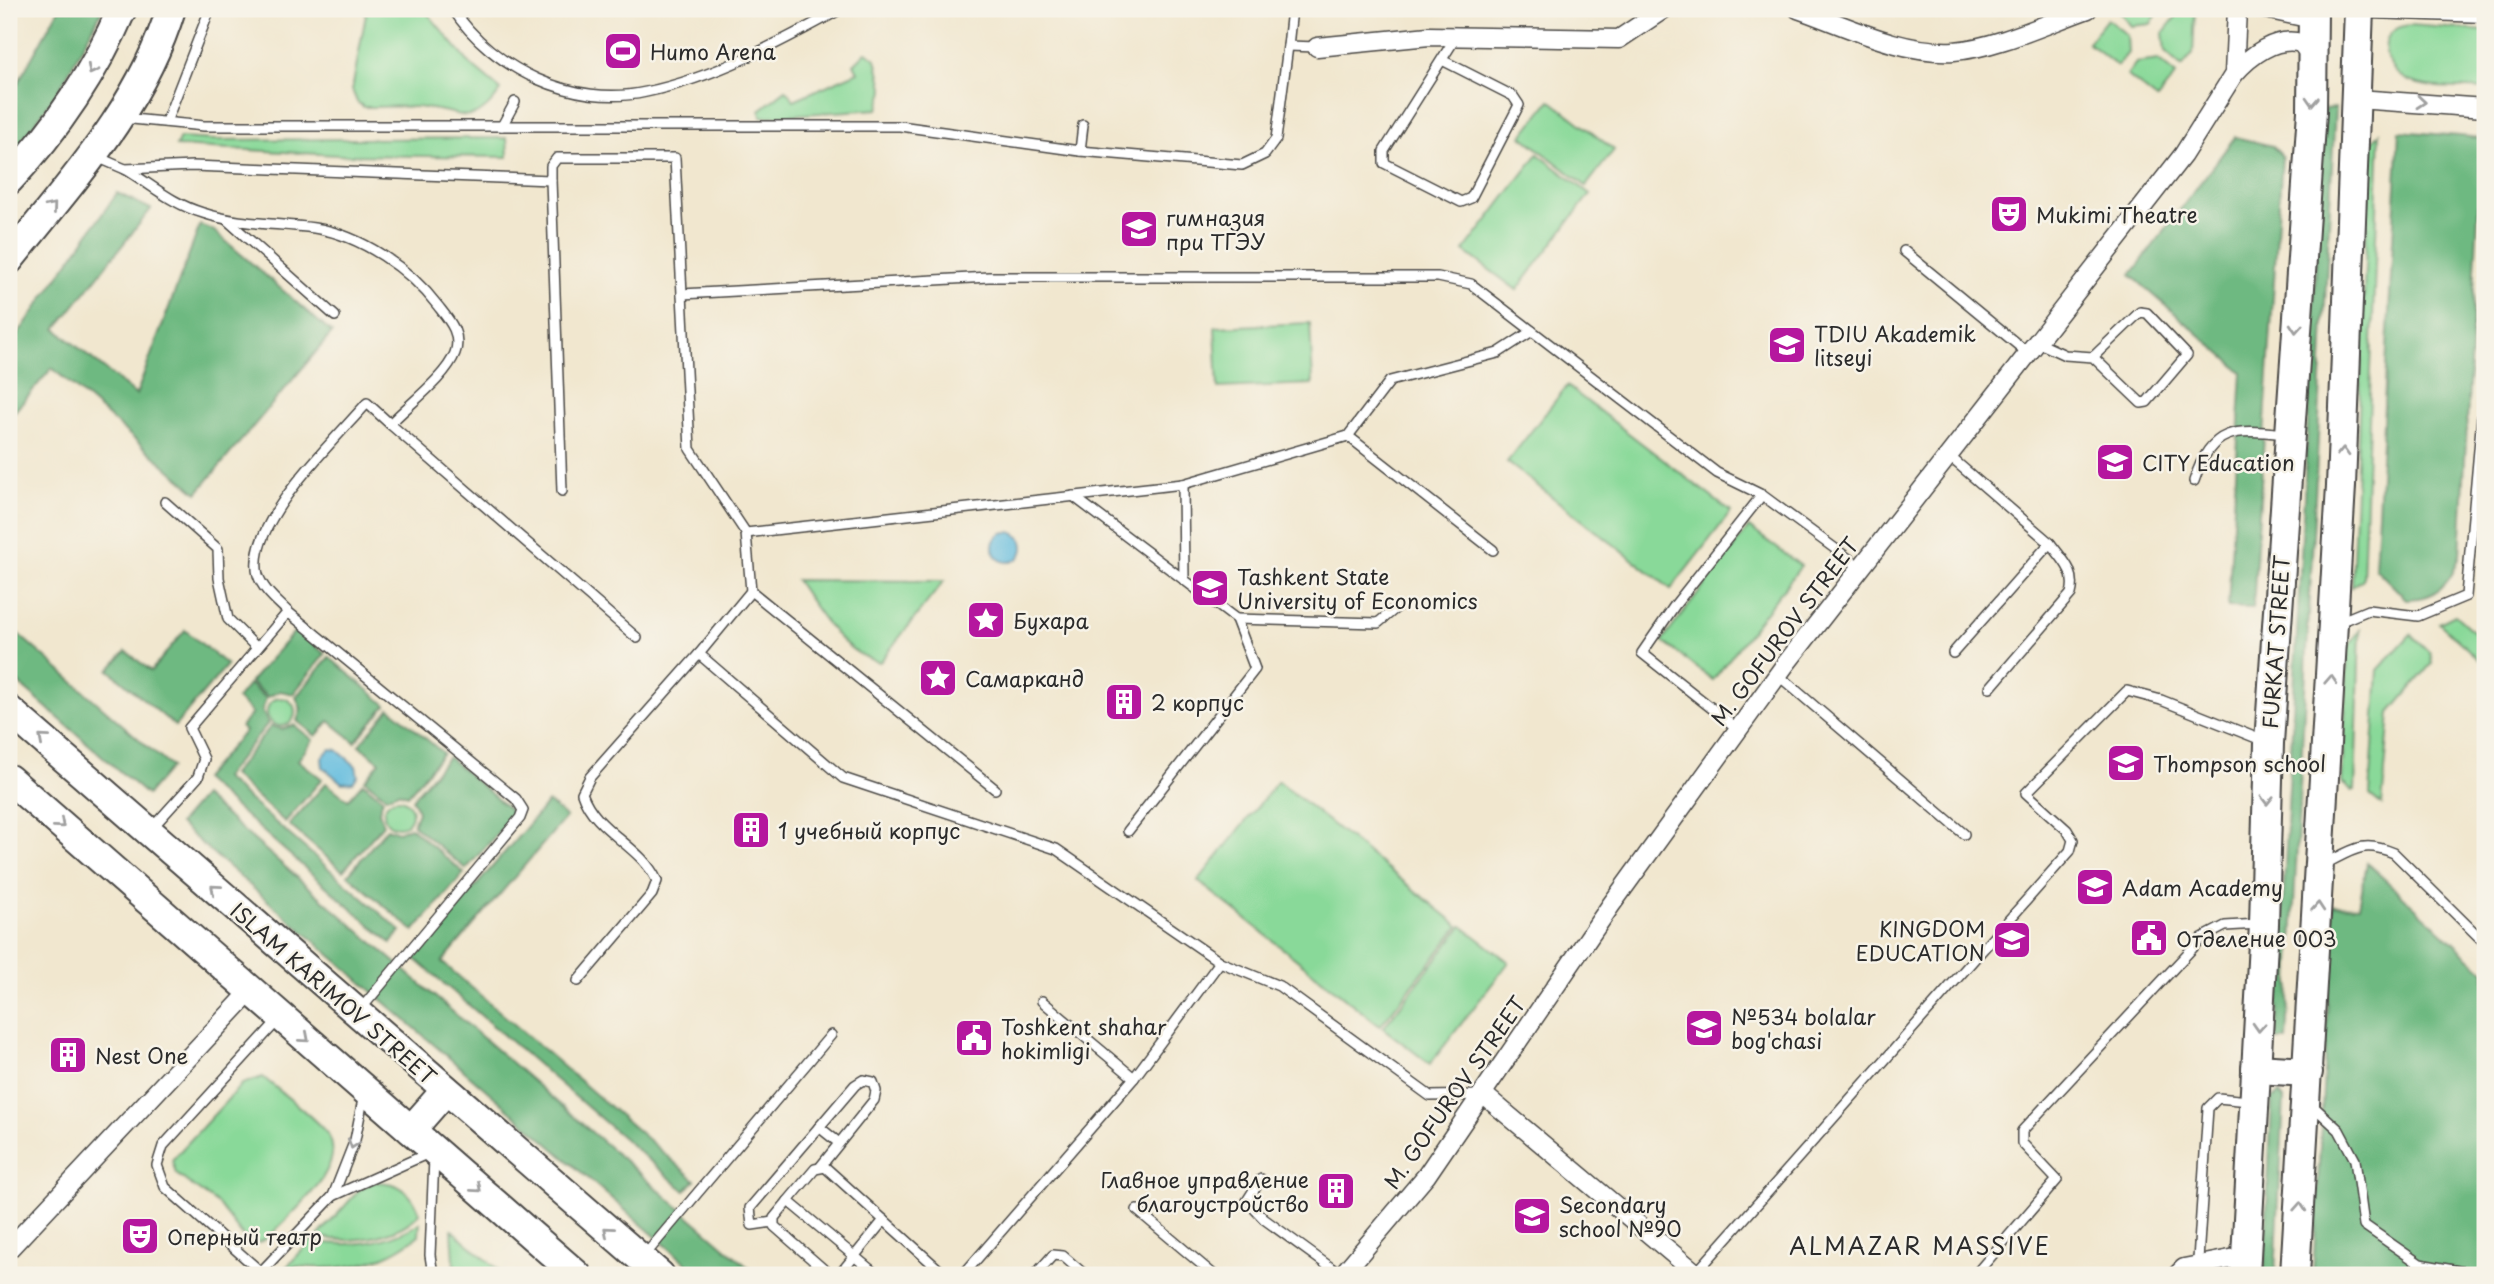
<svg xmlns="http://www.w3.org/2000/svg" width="2494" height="1284" viewBox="0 0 2494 1284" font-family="'Playpen Sans',sans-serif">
<rect width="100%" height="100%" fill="#f7f3e8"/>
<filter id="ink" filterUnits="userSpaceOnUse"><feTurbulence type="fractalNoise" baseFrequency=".0143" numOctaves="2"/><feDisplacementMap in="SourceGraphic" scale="14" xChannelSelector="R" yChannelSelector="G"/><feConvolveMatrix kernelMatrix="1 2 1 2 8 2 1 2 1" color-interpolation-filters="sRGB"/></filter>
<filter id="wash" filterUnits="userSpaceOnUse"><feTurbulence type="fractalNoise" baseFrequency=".00686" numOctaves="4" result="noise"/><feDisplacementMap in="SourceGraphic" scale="28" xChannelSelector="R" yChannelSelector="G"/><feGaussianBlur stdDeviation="1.57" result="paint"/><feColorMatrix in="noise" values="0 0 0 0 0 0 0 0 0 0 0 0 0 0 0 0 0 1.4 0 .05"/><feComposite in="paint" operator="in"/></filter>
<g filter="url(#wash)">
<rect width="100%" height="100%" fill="#f1e7cf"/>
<g fill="#89d999" stroke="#5a8262" stroke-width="2">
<path d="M360 9H424L470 64 501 90C473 130 464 112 425 108 405 105 384 107 364 107L357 102 352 90 366 14Z"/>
<polygon points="2160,9 2151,24 2131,26 2118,10"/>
<polygon points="2182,9 2195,9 2193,54 2182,67 2165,52 2163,33"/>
<polygon points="2107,19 2127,35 2128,53 2117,66 2088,43"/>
<path d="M2410 25 2485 31V89C2462 87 2430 90 2409 81 2381 69 2374 28 2410 25Z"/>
<polygon points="866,52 876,59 884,91 878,109 761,117 760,110 786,90 794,100 858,72 854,64"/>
<polygon points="2158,60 2176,75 2157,99 2127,75 2136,63"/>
<polygon points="1550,100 1614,150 1586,186 1522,136"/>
<polygon points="2380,133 2363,579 2352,587 2370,145"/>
<polygon points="180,138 214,140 507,138 508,157 337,155 176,146"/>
<polygon points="1538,154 1590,194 1517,290 1464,251"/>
<polygon points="1310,323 1313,384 1218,388 1215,327"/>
<polygon points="1567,386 1731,512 1671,589 1507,462"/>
<polygon points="1749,527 1801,566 1713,680 1662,641"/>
<path d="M796 580 944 581 880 662C841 654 818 611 796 580Z"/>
<polygon points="2455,615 2485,642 2485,665 2439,623"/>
<polygon points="2360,630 2355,790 2352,791 2342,783 2348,647"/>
<polygon points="2411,634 2430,653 2432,663 2390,713 2382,805 2370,795 2378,670"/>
<circle cx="281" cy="712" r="14"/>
<polygon points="1278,781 1459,926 1380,1026 1198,881"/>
<circle cx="398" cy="813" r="14"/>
<polygon points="1462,926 1509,962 1430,1064 1383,1028"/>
<path d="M263 1077C279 1091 317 1119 328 1135 349 1168 289 1215 269 1237L258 1243 246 1240 218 1204 176 1174 172 1160 242 1084Z"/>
<path d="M373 1182C399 1181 410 1191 420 1213 397 1238 350 1245 318 1236L359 1190Z"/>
<path d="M420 1223 419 1235C381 1266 341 1271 294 1266L292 1275H279L311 1241C350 1248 386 1244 420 1223Z"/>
<polygon points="452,1230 504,1275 455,1275"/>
</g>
<g fill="#6eb981" stroke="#4c7256" stroke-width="2">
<polygon points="59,9 103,9 59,90 9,159 9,99"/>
<polygon points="2335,108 2287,1040 2276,1040 2324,109"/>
<path d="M2399 131 2482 138 2460 555C2452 582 2435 600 2406 599L2375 568Z"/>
<polygon points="2235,137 2272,146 2282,156 2253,608 2228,607 2242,372 2131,275"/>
<polygon points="117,193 151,209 56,329 136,395 200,225 213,230 332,333 197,493 52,368 9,418 9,347"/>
<polygon points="9,626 171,767 147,795 9,675"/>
<polygon points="185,630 227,665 175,726 109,670 126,651 151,671"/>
<polygon points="296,630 325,654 293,694 280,691 268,697 250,682"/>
<polygon points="329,657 386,705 355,742 329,721 316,736 297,721 301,709 296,697"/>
<polygon points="249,684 266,698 262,711 268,723 224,778 401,931 391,943 203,779 245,731 241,727 252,713 237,699"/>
<polygon points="390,708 443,753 408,795 398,792 386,797 365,780 380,762 359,745"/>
<polygon points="294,725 313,740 298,760 322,779 285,822 232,775 271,726 282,729"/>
<polygon points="448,757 515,814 466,869 413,825 418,811 412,799"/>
<polygon points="326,783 348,800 363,783 383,799 379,811 383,825 343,871 289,825"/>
<polygon points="203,796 757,1275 700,1275 179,824"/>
<polygon points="548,802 566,817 442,962 695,1180 685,1191 414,958"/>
<polygon points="410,827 464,873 414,931 348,875 387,828 398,832"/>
<polygon points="2367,863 2485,972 2485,1275 2313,1275 2333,905 2359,906"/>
<polygon points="2279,1093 2284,1099 2275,1275 2264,1275 2272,1100"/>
</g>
<g fill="#60bbde" stroke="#467384" stroke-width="2">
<circle cx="1008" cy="547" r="15"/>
<polygon points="330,749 337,750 356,766 358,776 353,782 342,783 323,767 322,757"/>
</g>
</g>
<g filter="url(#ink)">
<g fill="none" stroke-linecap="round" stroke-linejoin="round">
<defs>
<g id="service">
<path d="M453 9C492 69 574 108 646 92 714 78 781 42 841 9"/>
<polyline points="1292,9 1288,46 1317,47"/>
<polyline points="1442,60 1513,96 1519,105 1471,198 1461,202 1384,163 1384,151 1456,37"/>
<polyline points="122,118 204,126 900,126 1080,151 1083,125"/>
<polyline points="166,122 210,9"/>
<polyline points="502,126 515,102"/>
<polyline points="1080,151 1242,165 1265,154 1276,139 1288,46"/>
<polyline points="97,157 125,169 193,166 551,180"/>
<path d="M125 169C152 185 172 204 203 213 239 225 277 223 314 228 361 235 410 269 438 306 449 320 462 334 455 353 446 377 409 404 390 424L367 403C336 439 245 524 258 575 263 590 277 601 288 612"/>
<polyline points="227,220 335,316"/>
<polyline points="1904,251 2029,354"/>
<polyline points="682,294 989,277 1438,277 1471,284 1717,473 1762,495 1675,605 1642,653 1738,729"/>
<polyline points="2039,343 2065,355 2093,357 2141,403 2147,402 2187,355 2147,313 2140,312 2093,357"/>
<polyline points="390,424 637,638"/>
<polyline points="1348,436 1493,550"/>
<polyline points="1949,456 2050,543 1953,653"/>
<path d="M2194 481C2212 426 2235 429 2286 434"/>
<polyline points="1183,484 1184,580"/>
<polyline points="562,491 551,180 551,166 557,158 675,158 690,449 746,533 1183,484 1348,436 1390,381 1498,353 1532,331"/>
<polyline points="1762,495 1860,567"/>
<polyline points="1073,496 1236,619 1255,669 1128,831"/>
<polyline points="165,502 218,549 219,578 228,619 257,648"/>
<polyline points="746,533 751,591 995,789"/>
<polyline points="751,591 699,654 843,778 1056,849 1220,962 1279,986 1430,1096 1483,1095"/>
<polyline points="1236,619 1378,623 1397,607"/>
<polyline points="2339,622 2368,610 2418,616 2466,596 2485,382"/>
<polyline points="1778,675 1964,834"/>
<path d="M1990 688 2071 594C2077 572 2063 560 2050 543"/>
<polyline points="152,828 198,777 204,759 189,728 288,612 516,799 523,810 520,818 361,1009"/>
<path d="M2325 864C2354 849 2363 840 2394 853L2485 943"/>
<path d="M578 981 652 894 657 881C641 845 595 832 582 793L590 777 699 654"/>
<polyline points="1042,1001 1134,1078"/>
<polyline points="2311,1104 2339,1130 2355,1160 2364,1225 2420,1264 2481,1275"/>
<polyline points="819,1127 839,1143"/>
<polyline points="1261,1179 1247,1201 1264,1219 1341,1275"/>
<polyline points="333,1196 355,1140 364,1094"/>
<polyline points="788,1201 774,1218 774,1226 830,1275"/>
<polyline points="1137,1210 1214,1275"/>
<polyline points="773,1222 752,1225 750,1208 855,1085 863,1080 873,1082 876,1091 874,1100 821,1166"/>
<polyline points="645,1255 831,1035"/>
<polyline points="261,1272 165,1187 157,1165 163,1146 280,1018"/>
<polyline points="1696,1273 2070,851 2073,840 2067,830 2026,793 2127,691 2161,700 2264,741"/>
<polyline points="258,1275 333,1196 429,1153"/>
<polyline points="433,1275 430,1255 434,1158"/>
<polyline points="839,1275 884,1220"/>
<polyline points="877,1275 788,1201 815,1169 825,1167 945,1275"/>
<polyline points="963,1275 1134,1078 1220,962"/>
<polyline points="1035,1275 1053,1255 1063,1256 1085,1275"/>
<polyline points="1975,1275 2057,1180 2022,1143 2022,1131 2202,938 2225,926 2259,924"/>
<polyline points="2197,1275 2208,1108 2218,1098 2249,1101"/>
</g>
<g id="minor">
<path d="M1798 9C1847 26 1901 54 1954 51 1996 48 2048 23 2088 9"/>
<polyline points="2265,9 2313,19"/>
<polyline points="2372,9 2485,13"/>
<polyline points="1317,47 1429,36 1619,39 1664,9"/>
<path d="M2234 74C2250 56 2275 36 2301 43L2314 59"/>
<polyline points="2357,99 2485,108"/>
<polyline points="1484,1095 1698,1275"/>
<polyline points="9,1249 251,991"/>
<polyline points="1342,1275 1426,1176 1611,905 1785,665 2183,155 2234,74 2237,9"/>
<polyline points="2177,1275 2184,1268 2246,1256"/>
</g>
<g id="primary">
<path d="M9 180C57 129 94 74 122 9"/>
<path d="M9 260C72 181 141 107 171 9"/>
<polyline points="9,710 660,1275"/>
<polyline points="9,779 577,1275"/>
<polyline points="2256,1069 2308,1072"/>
<polyline points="411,1130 446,1090"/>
<polyline points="2245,1275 2264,924 2269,743 2312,111 2313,9"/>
<polyline points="2295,1275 2341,486 2359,9"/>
</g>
</defs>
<use href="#service" stroke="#494744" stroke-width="12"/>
<use href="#minor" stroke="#494744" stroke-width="21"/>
<use href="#primary" stroke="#494744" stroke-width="32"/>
<use href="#service" stroke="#fff" stroke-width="9"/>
<use href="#minor" stroke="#fff" stroke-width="18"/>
<use href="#primary" stroke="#fff" stroke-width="28"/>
</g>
<defs><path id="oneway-chevron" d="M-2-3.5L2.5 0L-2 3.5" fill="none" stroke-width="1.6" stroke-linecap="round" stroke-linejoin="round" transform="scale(1.75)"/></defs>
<g stroke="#a0a0a0">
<use href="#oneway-chevron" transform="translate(92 70) rotate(118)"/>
<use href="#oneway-chevron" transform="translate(2312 101) rotate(93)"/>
<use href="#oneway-chevron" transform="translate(2421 102) rotate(5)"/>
<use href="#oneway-chevron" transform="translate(52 207) rotate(-50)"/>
<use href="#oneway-chevron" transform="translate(2296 328) rotate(94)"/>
<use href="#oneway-chevron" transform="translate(2343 452) rotate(-88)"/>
<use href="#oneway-chevron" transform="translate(2331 680) rotate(-87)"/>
<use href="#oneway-chevron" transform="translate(43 739) rotate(-139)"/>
<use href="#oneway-chevron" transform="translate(2267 800) rotate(91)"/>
<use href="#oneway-chevron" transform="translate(60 824) rotate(41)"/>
<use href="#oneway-chevron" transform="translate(215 889) rotate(-139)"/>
<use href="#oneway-chevron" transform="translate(2318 907) rotate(-86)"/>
<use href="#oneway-chevron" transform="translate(2259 1027) rotate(93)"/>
<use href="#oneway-chevron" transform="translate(305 1038) rotate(41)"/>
<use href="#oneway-chevron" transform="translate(353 1144) rotate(108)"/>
<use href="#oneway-chevron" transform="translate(477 1188) rotate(41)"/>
<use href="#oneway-chevron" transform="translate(2300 1207) rotate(-86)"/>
<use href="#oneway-chevron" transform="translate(608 1231) rotate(-139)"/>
</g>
</g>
<defs>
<symbol id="stadium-square" viewBox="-11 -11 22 22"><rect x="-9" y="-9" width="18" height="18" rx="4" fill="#b5179e" stroke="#f7f3e8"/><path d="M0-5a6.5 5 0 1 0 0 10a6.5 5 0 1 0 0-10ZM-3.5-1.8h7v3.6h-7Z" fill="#fff"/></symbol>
<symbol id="theatre-square" viewBox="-11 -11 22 22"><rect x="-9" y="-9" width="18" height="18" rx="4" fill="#b5179e" stroke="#f7f3e8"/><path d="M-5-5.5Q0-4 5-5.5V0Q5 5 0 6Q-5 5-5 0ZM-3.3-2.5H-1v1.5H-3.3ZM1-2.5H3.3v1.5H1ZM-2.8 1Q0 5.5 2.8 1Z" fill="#fff"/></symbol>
<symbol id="university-square" viewBox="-11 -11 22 22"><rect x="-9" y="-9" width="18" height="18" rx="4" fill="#b5179e" stroke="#f7f3e8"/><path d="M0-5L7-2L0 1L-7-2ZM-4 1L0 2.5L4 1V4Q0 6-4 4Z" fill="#fff"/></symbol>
<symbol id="school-square" viewBox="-11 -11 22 22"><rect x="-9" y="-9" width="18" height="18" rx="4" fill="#b5179e" stroke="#f7f3e8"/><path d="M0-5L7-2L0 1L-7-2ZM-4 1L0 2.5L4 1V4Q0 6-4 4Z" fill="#fff"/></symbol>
<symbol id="sight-square" viewBox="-11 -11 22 22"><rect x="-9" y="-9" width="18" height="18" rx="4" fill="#b5179e" stroke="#f7f3e8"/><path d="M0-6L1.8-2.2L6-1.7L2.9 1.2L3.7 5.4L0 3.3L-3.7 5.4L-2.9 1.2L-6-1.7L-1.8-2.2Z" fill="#fff"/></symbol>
<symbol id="building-square" viewBox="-11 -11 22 22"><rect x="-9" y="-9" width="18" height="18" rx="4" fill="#b5179e" stroke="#f7f3e8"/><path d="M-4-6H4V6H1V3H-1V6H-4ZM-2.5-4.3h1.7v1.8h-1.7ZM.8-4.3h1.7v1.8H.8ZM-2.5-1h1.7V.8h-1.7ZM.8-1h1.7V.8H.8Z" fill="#fff"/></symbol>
<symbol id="civic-square" viewBox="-11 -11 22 22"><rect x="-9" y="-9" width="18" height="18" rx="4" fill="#b5179e" stroke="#f7f3e8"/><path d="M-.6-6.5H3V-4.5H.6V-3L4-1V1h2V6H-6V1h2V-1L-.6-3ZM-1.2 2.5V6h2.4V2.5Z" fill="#fff"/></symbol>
</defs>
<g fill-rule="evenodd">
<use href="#stadium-square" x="601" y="29" width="44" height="44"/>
<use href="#theatre-square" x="1987" y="192" width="44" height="44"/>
<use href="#university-square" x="1117" y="207" width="44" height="44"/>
<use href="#school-square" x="1765" y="323" width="44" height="44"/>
<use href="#school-square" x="2093" y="440" width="44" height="44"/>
<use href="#university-square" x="1188" y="566" width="44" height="44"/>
<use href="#sight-square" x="964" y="598" width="44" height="44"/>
<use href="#sight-square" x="916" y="656" width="44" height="44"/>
<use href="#building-square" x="1102" y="680" width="44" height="44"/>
<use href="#school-square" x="2104" y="741" width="44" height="44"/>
<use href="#building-square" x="729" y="808" width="44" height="44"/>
<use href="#school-square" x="2073" y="865" width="44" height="44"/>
<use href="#civic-square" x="2127" y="916" width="44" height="44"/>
<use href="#school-square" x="1990" y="918" width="44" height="44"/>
<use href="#school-square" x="1682" y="1006" width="44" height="44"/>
<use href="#civic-square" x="952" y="1016" width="44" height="44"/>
<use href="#building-square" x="46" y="1033" width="44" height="44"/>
<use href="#building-square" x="1314" y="1169" width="44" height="44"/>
<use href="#school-square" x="1510" y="1194" width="44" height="44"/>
<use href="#theatre-square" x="118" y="1214" width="44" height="44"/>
</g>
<g text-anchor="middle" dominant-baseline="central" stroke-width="5" stroke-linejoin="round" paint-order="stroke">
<g font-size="21" fill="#2b2b2b" stroke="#f7f3e8" text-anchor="start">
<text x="650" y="51">Humo Arena</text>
<text x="2036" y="214">Mukimi Theatre</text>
<text x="1166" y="217">гимназия<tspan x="1166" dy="24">при ТГЭУ</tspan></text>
<text x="1814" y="333">TDIU Akademik<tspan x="1814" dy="24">litseyi</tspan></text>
<text x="2142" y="462">CITY Education</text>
<text x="1237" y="576">Tashkent State<tspan x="1237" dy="24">University of Economics</tspan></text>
<text x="1013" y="620">Бухара</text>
<text x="965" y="678">Самарканд</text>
<text x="1151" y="702">2 корпус</text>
<text x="2153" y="763">Thompson school</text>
<text x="778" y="830">1 учебный корпус</text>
<text x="2122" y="887">Adam Academy</text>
<text x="1985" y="928" text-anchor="end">KINGDOM<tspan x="1985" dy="24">EDUCATION</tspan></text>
<text x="2176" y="938">Отделение 003</text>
<text x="1731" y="1016">№534 bolalar<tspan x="1731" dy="24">bog'chasi</tspan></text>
<text x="1001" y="1026">Toshkent shahar<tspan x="1001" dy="24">hokimligi</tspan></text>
<text x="95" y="1055">Nest One</text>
<text x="1309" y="1179" text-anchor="end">Главное управление<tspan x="1309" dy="24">благоустройство</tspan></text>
<text x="1559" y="1204">Secondary<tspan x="1559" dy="24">school №90</tspan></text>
<text x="167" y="1236">Оперный театр</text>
</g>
<g font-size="21" fill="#2b2b2b" stroke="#f7f3e8">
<text transform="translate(1784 631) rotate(-53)">M. GOFUROV STREET</text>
<text transform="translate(2275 642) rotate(-86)">FURKAT STREET</text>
<text transform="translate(334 993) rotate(41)">ISLAM KARIMOV STREET</text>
<text transform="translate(1454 1092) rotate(-55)">M. GOFUROV STREET</text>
</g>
<g font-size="23" letter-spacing="2" fill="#2b2b2b" stroke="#f7f3e8">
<text x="1920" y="1245">ALMAZAR MASSIVE</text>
</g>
</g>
<rect width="2494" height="1284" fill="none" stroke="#f7f3e8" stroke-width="35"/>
</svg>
